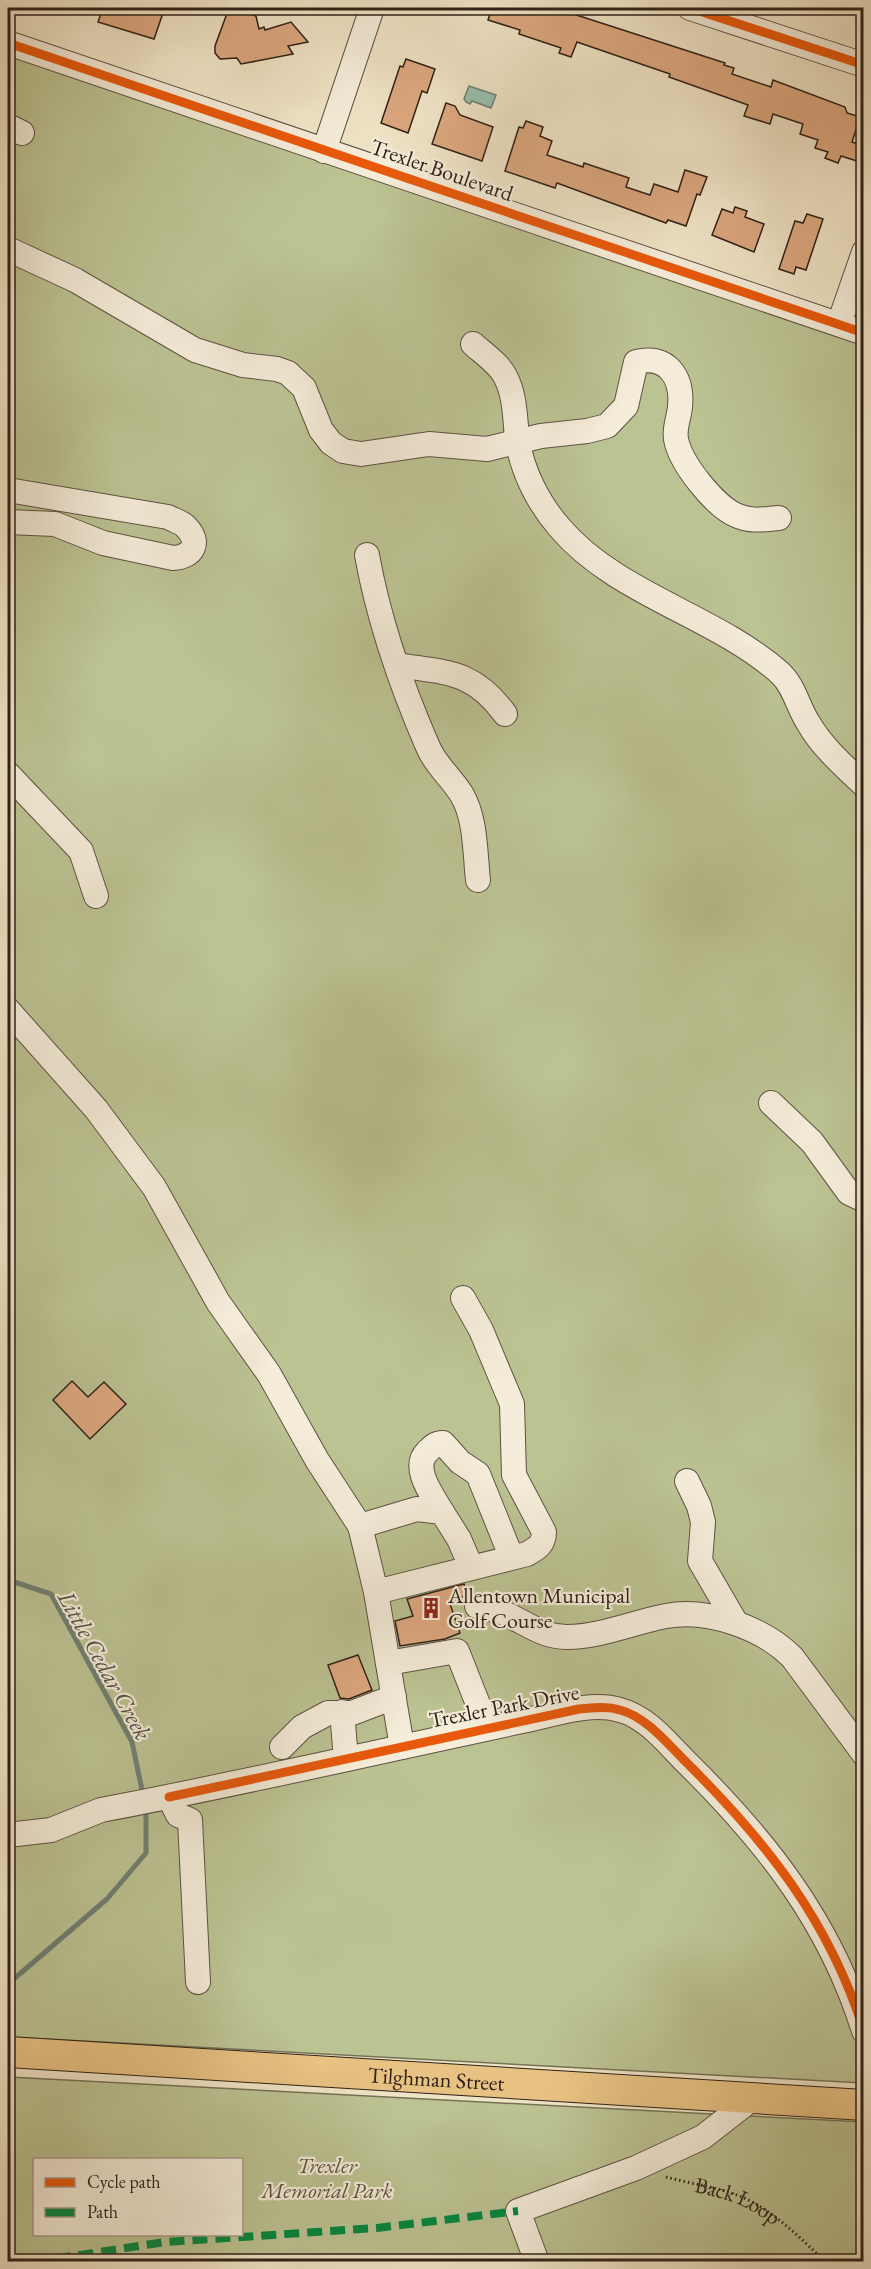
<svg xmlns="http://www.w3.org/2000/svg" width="871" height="2269" viewBox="0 0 871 2269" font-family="'EB Garamond',serif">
<rect width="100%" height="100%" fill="#f0e4c6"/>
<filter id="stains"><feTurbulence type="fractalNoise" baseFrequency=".00333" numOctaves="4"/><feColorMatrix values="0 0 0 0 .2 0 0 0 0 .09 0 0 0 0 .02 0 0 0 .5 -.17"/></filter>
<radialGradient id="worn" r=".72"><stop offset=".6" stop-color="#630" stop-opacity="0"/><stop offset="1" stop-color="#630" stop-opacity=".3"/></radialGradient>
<g fill="#bcc393" stroke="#757256" stroke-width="1.5" fill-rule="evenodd">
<polygon points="8,54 863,343 863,2083 8,2037"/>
<path d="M8 2077 863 2122V2261H8ZM34 2160H242V2234H34Z"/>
</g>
<polygon fill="#9bbfaf" stroke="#6f8073" stroke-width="1.5" points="469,86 496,95 491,108 472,101 470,104 466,102 464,99"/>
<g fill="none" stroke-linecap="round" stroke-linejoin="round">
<g stroke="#6f8073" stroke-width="5">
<polyline points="8,1580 51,1594 132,1742 143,1795"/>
<polyline points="8,1984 107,1899 146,1853 146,1807"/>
</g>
</g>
<g fill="#dda880" stroke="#2e2118" stroke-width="1.5">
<polygon points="103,8 156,8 164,10 154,39 98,22"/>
<polygon points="229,8 256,16 259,29 264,27 265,30 291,22 308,42 288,46 293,54 241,64 237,58 220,59 215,53 215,46"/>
<polygon points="492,8 540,8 560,14 561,10 725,63 724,65 734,68 732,74 771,87 773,80 845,107 847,113 860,117 852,142 864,146 860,162 841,156 838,163 825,158 828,152 815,148 818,140 800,134 803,124 773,114 770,124 744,116 748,105 669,77 670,74 577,42 571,57 559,53 561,48 519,34 520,30 488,20"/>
<polygon points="406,59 435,69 427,93 422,91 408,133 381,123 400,66 403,67"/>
<polygon points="446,103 455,106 460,115 493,127 482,161 432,144"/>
<polygon points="526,121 543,127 540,136 552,141 547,155 583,167 584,163 629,178 626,187 650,195 654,184 678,192 685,170 707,177 700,195 697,194 686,226 668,220 666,223 557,183 555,188 505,171 519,127 523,128"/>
<polygon points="735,207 747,211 745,217 764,224 754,252 712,235 722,209 733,213"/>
<polygon points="807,214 823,219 806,270 796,267 794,274 779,269 795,221 803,223"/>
<polygon points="72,1381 88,1397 104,1382 126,1404 90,1439 53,1400"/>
<polygon points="464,1584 468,1595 449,1601 460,1633 445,1639 400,1646 395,1621 413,1616 407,1599"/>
<polygon points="358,1655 372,1690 349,1699 340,1698 328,1665"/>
</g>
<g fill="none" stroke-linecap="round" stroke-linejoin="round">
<defs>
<g id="minor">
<polyline points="690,8 864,65"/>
<polyline points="8,43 864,333"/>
<polyline points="8,126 22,133"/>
<polyline points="324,151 372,8"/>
<path d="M8 249 75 280 195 350 243 365 277 369 288 373 304 388 321 430 331 443 343 451 361 454 429 444 487 449 541 436 587 431 607 426 626 406 636 362C667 354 683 377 680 407 679 418 674 428 676 439 680 463 716 508 738 516 752 522 765 519 779 518"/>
<polyline points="839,324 864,252"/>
<path d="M473 344C483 353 499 364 505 376 515 394 515 418 517 438 522 471 538 503 560 528 616 594 716 616 780 673 795 687 798 708 809 724 822 747 845 767 864 785"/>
<path d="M8 490 168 517C173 520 181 522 185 526 202 542 193 557 173 558L103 543 55 524 8 522"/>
<path d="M367 555C379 622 401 685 428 747 436 766 451 777 462 795 476 819 475 854 478 880"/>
<path d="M397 665C447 673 473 670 505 714"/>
<polyline points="8,774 81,851 96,896"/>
<polyline points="8,1010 96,1109 154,1187 218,1302 269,1374 317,1460 360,1526"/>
<polyline points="771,1103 812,1142 849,1193 864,1200"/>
<path d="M463 1298 481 1330 512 1404 514 1475 544 1532C544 1545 537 1548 527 1554L376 1592 360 1526 417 1509 442 1512 459 1539 471 1567"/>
<polyline points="687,1481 699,1506 703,1522 700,1561 736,1623"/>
<path d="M442 1512C433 1496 411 1468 427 1452 432 1447 435 1443 443 1443L460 1462 478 1474 511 1556"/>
<polyline points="376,1592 402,1747"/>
<path d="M477 1606C487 1609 499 1610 508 1615 528 1624 543 1637 567 1637 600 1637 634 1622 666 1616 708 1608 763 1628 792 1657L864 1754"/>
<polyline points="388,1663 457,1651 487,1727"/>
<polyline points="342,1712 346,1759"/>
<polyline points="282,1747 302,1727 328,1713 352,1713 394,1697"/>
<polyline points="169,1797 178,1815 190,1820 198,1982"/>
<path d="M8 1835 51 1830 101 1810C202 1791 302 1769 402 1747 442 1738 482 1730 522 1721 553 1715 589 1701 620 1710 647 1717 667 1743 686 1762 766 1841 830 1922 864 2031"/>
<polyline points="537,2262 518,2211 636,2168 703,2137 753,2098"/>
</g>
<g id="major">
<path id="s2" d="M8 2052 864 2105"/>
</g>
</defs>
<use href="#minor" stroke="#5e5244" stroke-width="26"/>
<use href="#major" stroke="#2e2118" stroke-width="32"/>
<path stroke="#2e2118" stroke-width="3" stroke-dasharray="1.5 3" stroke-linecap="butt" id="s1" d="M666 2177C695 2185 728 2188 754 2203 781 2218 803 2241 826 2262"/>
<use href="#minor" stroke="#f5edda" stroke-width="24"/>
<use href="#major" stroke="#e8c283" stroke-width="30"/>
<polyline stroke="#00873e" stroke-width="8" stroke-dasharray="15 8" stroke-linecap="butt" points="33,2262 165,2242 377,2228 518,2211"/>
<defs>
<g id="cycleway">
<polyline points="690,8 864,65"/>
<polyline points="8,43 864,333"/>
<path d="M169 1797 579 1709C593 1708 607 1706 620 1710 646 1717 666 1742 684 1760 766 1841 829 1920 864 2031"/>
</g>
</defs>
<use href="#cycleway" stroke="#f5edda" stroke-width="13"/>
<use href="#cycleway" stroke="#e8590c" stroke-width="9"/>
</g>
<defs>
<symbol id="building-bare" viewBox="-9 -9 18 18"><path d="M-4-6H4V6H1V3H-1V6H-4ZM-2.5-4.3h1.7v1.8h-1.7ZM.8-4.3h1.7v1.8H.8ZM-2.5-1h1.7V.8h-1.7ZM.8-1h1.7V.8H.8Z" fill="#8f2418" stroke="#f5edda" stroke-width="2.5" paint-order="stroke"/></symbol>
</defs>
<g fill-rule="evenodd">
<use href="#building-bare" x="416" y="1593" width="30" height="30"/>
</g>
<g text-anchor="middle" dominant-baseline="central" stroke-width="4.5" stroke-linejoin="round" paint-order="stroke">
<g font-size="22" fill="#2e2118" stroke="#f5edda">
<text transform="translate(442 170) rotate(19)">Trexler Boulevard</text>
<text transform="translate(504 1706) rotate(-11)">Trexler Park Drive</text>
<text stroke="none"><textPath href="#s2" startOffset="429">Tilghman Street</textPath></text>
<text stroke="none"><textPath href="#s1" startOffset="76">Back Loop</textPath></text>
</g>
<g font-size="22" fill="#2e2118" stroke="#f5edda" text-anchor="start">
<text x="448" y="1595">Allentown Municipal<tspan x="448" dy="25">Golf Course</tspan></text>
</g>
<g font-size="22" font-style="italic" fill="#59523d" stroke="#f5edda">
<text x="327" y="2165">Trexler<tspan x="327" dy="25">Memorial Park</tspan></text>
</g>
<g font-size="24" font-style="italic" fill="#4f5045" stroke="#f5edda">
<text transform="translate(105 1665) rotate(61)">Little Cedar Creek</text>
</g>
</g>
<rect width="871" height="2269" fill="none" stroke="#f0e4c6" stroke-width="30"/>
<rect x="9" y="9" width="853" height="2251" fill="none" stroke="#2e2118" stroke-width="3"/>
<rect x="15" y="15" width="841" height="2239" fill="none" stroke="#2e2118" stroke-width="1.5"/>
<rect x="33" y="2158" width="210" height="78" fill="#f5edda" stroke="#a59b8c" stroke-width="1.5"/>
<rect x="45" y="2178" width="30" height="9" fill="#e8590c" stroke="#a59b8c" stroke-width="1.5"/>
<text x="87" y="2188" font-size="18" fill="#2e2118">Cycle path</text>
<rect x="45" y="2208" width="30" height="9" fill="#00873e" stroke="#a59b8c" stroke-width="1.5"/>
<text x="87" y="2218" font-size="18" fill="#2e2118">Path</text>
<rect width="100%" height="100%" filter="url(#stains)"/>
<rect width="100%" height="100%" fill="url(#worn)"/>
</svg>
